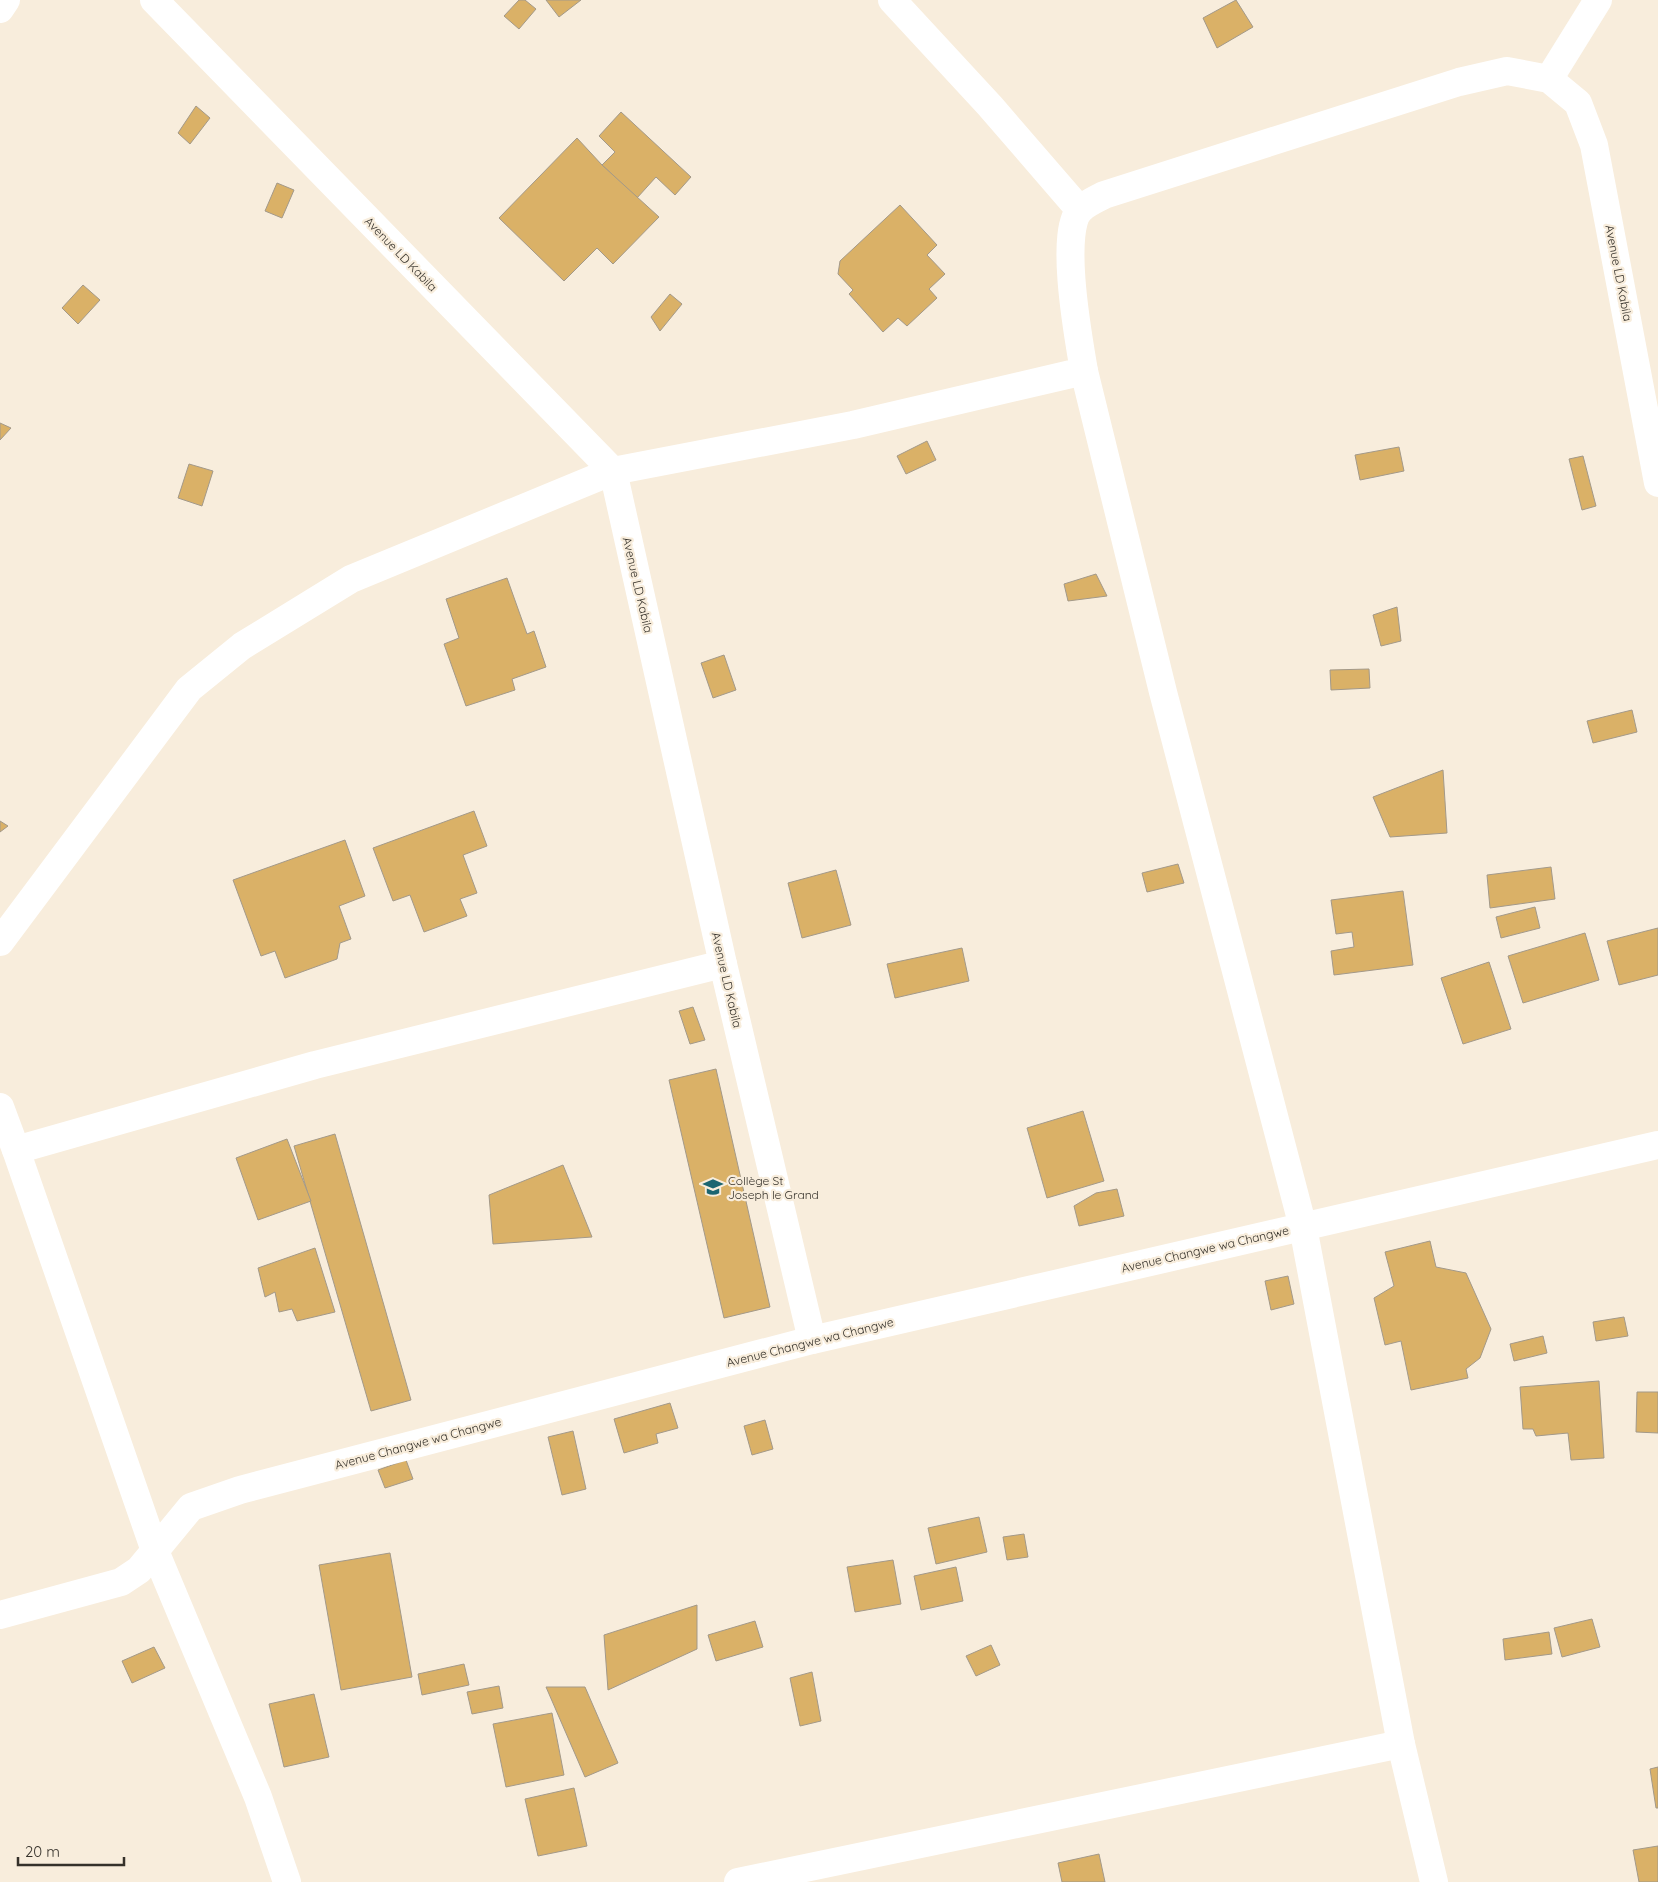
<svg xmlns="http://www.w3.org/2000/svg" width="1658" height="1882" viewBox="0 0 1658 1882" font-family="Quicksand,sans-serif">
<rect width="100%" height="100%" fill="#f8eddc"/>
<g fill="#dab167" stroke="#a39989">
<polygon points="519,0 525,0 536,9 519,29 504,16"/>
<polygon points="546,0 581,0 559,17"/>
<polygon points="1236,0 1253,27 1217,48 1203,18"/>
<polygon points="196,106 210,118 190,144 178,133"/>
<polygon points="621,112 691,177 675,195 656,177 637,198 602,165 615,152 599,136"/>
<polygon points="577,138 602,165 659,217 613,264 597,248 564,281 499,218"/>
<polygon points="277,183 294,190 282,218 265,211"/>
<polygon points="900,205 937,245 927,255 945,274 929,289 937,298 907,326 898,318 883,332 849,294 853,290 838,274 840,261"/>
<polygon points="83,285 100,300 78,324 62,308"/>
<polygon points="670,294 682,304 660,331 651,317"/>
<polygon points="0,423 11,428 0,440"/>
<polygon points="927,441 936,460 906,474 897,456"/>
<polygon points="1399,447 1404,471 1360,480 1355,455"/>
<polygon points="1583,456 1596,506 1582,510 1569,459"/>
<polygon points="189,464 213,471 202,506 178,498"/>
<polygon points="1096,574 1107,596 1068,601 1064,584"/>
<polygon points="507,578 527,634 534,631 546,667 512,679 515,690 466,706 444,644 459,638 446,599"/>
<polygon points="1397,607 1401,641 1381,646 1373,615"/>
<polygon points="724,655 736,690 713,698 701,663"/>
<polygon points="1369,669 1370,688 1331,690 1330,670"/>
<polygon points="1632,710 1637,732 1593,743 1587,721"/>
<polygon points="1443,770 1447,833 1390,837 1373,797"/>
<polygon points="474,811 487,846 463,855 477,893 460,899 467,916 424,932 410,895 393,901 373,848"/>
<polygon points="0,821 8,826 0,832"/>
<polygon points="345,840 365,896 339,906 351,939 340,943 337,959 285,978 275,951 261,956 233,880"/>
<polygon points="1178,864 1184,883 1147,892 1142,873"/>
<polygon points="1551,867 1555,899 1490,908 1487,875"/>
<polygon points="836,870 851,925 802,938 788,883"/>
<polygon points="1403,891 1413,965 1334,975 1331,951 1354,947 1352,932 1336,934 1331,900"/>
<polygon points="1535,907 1540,928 1501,938 1496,917"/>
<polygon points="1658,928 1658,975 1619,985 1607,941"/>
<polygon points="1585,933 1599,980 1523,1003 1508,956"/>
<polygon points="962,948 969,981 895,998 887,964"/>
<polygon points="1489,962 1511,1029 1463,1044 1441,978"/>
<polygon points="693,1007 705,1040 690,1044 679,1011"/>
<polygon points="716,1069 770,1307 724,1318 669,1080"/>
<polygon points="1083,1111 1104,1181 1047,1198 1027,1128"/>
<polygon points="335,1134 411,1400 371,1411 294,1146"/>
<polygon points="287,1139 311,1201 258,1220 236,1158"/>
<polygon points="563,1165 592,1237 493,1244 489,1195"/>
<polygon points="1117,1189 1124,1216 1079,1226 1074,1206 1096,1193"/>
<polygon points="1430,1241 1436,1267 1466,1273 1491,1329 1480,1358 1466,1369 1468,1378 1411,1390 1401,1341 1385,1345 1374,1298 1394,1286 1385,1252"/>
<polygon points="315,1248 335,1312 297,1321 292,1309 279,1312 275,1292 265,1297 258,1268"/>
<polygon points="1288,1276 1294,1304 1271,1310 1265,1281"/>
<polygon points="1624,1317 1628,1336 1596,1341 1593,1322"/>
<polygon points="1543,1336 1547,1353 1514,1361 1510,1344"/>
<polygon points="1599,1381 1604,1458 1571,1460 1568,1433 1536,1436 1533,1429 1523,1429 1520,1387"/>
<polygon points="1637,1392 1658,1392 1658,1433 1636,1432"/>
<polygon points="670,1403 678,1428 656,1434 658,1443 624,1453 614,1419"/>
<polygon points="765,1420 773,1449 752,1455 744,1426"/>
<polygon points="573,1431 586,1489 562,1495 548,1437"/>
<polygon points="406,1460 413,1479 385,1488 378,1470"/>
<polygon points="979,1517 987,1552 936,1564 928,1528"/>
<polygon points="1024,1534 1028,1557 1007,1560 1003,1537"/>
<polygon points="390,1553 412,1677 341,1690 319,1565"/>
<polygon points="893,1560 901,1604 855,1612 847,1567"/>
<polygon points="956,1567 963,1601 921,1610 914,1576"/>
<polygon points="697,1605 697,1649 608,1690 604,1635"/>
<polygon points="1592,1619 1600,1647 1562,1657 1554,1628"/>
<polygon points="755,1621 763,1647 716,1661 708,1635"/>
<polygon points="1549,1632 1552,1654 1505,1660 1503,1639"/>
<polygon points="991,1645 1000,1665 976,1676 966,1656"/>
<polygon points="154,1647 165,1668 132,1683 122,1661"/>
<polygon points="464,1664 469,1685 422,1695 418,1674"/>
<polygon points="812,1672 821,1721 800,1726 790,1678"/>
<polygon points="499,1686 503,1708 472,1714 467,1692"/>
<polygon points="546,1687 585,1687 618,1763 585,1777"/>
<polygon points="314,1694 329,1757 284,1767 269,1704"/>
<polygon points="552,1713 564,1775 506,1787 493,1724"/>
<polygon points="1658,1767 1658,1808 1656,1808 1650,1769"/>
<polygon points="574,1788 587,1846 538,1856 525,1799"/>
<polygon points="1658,1846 1658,1882 1639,1882 1633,1850"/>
<polygon points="1099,1854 1105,1882 1062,1882 1058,1863"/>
</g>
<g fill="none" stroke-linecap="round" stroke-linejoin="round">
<g stroke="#fff" stroke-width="28">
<polyline points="154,0 613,471 723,964 812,1340"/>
<polyline points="892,0 990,106 1079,209"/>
<polyline points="0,9 6,0"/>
<polyline points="1549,79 1598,0"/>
<polyline points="1084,371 1163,692 1303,1227 1401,1744 1434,1882"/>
<path d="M0 942 189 689 242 646 351 579 613 471 853 425 1084 371C1079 341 1058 229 1081 209 1087 203 1097 199 1104 195L1459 82 1507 71 1549 79 1578 103 1594 145 1658 483"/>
<polyline points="0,1107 16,1150 155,1551 258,1797 287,1882"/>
<polyline points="16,1150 315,1065 723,964"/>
<polyline points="0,1615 121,1582 139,1570 191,1507 240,1490 812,1340 1658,1145"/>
<polyline points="738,1882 1401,1744"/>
</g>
</g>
<defs>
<symbol id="school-bare" viewBox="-9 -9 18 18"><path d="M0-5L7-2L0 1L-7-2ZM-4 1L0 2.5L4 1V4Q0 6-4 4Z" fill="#1b6571" stroke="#f8eddc" stroke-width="2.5" paint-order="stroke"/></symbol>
</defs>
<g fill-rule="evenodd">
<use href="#school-bare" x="699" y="1173" width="28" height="28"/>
</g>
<g text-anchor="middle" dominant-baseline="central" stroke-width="4.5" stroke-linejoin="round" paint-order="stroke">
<g font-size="12" fill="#35312a" stroke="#f8eddc">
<text transform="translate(401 254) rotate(46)">Avenue LD Kabila</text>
<text transform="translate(1619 273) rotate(79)">Avenue LD Kabila</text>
<text transform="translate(638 585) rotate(77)">Avenue LD Kabila</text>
<text transform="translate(727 980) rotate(77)">Avenue LD Kabila</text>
<text transform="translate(1205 1249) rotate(-13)">Avenue Changwe wa Changwe</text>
<text transform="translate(810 1342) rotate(-14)">Avenue Changwe wa Changwe</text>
<text transform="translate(418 1443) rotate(-15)">Avenue Changwe wa Changwe</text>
</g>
<g font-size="12" fill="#35312a" stroke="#f8eddc" text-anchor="start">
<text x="728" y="1180">Collège St<tspan x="728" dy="14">Joseph le Grand</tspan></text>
</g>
</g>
<path d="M18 1857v8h106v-8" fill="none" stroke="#35312a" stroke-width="2.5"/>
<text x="25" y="1857" font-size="15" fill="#35312a" stroke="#f8eddc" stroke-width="4" paint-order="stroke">20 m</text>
</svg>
